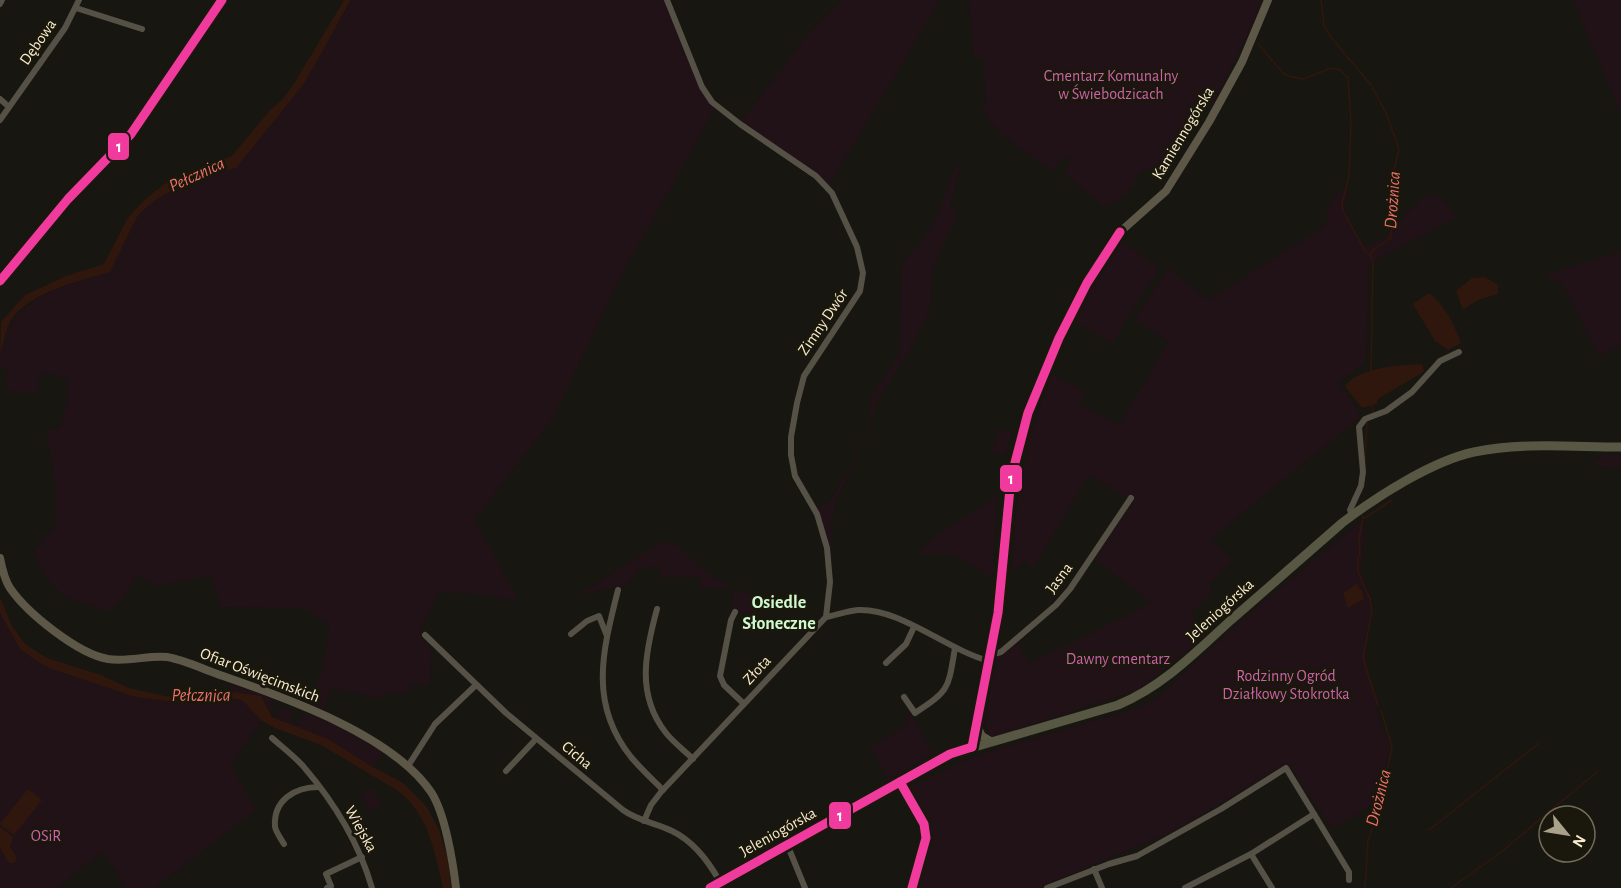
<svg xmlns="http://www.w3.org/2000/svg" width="1621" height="888" viewBox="0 0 1621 888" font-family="'Alegreya Sans',sans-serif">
<rect width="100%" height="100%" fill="#171610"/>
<g fill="#211217">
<path d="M351 0H666L702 90 716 107 622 275 554 417 475 519 519 601 485 595 439 592 419 635 431 648 430 686 413 684 406 693H386L383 699 331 688 324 710 311 704 322 669 330 626 303 608 220 607 211 576 155 586 138 575 122 600 108 612 65 597 51 584 33 553 55 525 56 489 46 430 59 428C64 412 71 396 66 379L40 372 38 394 5 391 7 369 0 367C0 300 56 288 110 272L138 215 154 201 189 180 236 168 346 11Z"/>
<polygon points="842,0 941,0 829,185 810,169 740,122 811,30"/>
<path d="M969 0H1262L1248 34 1212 107 1202 100 1163 167 1139 172C1135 187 1120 205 1103 206L1063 172 1071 161 1065 156 1056 166 1057 168 1051 170C1029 154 991 133 982 106L986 101 983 58H973Z"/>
<polygon points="1573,0 1621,0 1621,115"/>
<path d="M961 161 950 207 958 213 933 268 930 309 912 347 879 398 861 452 837 498 831 525V568L815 506 824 505 831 499 861 449 868 428 871 396 899 355 902 262C920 247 933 225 942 203 948 188 949 174 961 161Z"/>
<path d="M1348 187 1345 210 1358 236 1366 246 1384 238 1420 200 1431 194 1442 199 1456 217 1369 265 1366 362 1339 383 1362 416 1211 539 1232 560 1209 585 1213 592 1192 613 1206 636 1138 690 990 738 985 722 996 656 1003 655 1017 641 1029 663 1152 603 1094 559 1133 502 1089 475 1033 569 1025 561 1011 573 1017 503 1029 437 1051 376H1057L1085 392 1079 403 1119 425 1169 341 1134 320 1169 268 1208 300 1325 226C1329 208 1330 194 1348 187Z"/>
<polygon points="1120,239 1157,267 1158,272 1128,316 1113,344 1073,321 1106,261"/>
<polygon points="1621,251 1621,346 1599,356 1562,284 1543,276"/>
<polygon points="998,428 1012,432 1005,456 992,451"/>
<polygon points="1602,455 1621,455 1621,468 1599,467 1594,462"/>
<polygon points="997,496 992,578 953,554 916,554 935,536"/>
<polygon points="1359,523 1365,523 1361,573 1372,600 1366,648 1367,668 1373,690 1380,705 1376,708 1390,748 1379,801 1332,829 1287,763 1176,830 1038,888 915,888 926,852 929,852 931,838 930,824 909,787 975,756 1140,707 1159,696 1252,611"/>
<polygon points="660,542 673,543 710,574 734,588 699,588 701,577 660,577 660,567 641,568 625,586 572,595 588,589"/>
<polygon points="734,590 760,595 756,615 730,611"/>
<polygon points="0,613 20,649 36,661 71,676 85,679 135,697 183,703 214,701 222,697 243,700 262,721 231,765 256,810 155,888 126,888 103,852 57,888 0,888"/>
<polygon points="230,684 270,697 274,709 273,716 261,696 229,691"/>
<polygon points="282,707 298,715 294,713 290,720 298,726 303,713 308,713 335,725 383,752 373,767 328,739 276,719 278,709"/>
<polygon points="909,711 933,753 888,781 871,746 906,725"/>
<polygon points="372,787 382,805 370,812 360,794"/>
</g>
<g fill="#30170d">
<path d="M344 0H351L303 85 236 168 189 180 154 201 138 215 110 272C80 281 29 292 11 320 5 331 3 344 0 356L1 322 25 295 66 276 104 264 127 219 144 200 166 183 192 170 232 156 271 109 282 100 295 82Z"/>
<polygon points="1485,277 1498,285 1498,294 1478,300 1464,309 1462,308 1456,291 1472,278"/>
<path d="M1429 293C1446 307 1453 322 1461 343L1448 350 1435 341 1413 304Z"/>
<path d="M1422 364 1424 371 1420 374 1378 399 1377 404 1362 408 1345 386C1359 367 1400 365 1422 364Z"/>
<polygon points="1356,584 1362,591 1364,599 1348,608 1343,593"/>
<path d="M0 597 11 624 25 644 47 658 101 675 129 688 165 696 185 697 229 691 261 696 272 717 328 739 373 767 403 783 427 807 439 830 448 859 451 888H443C435 852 428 811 395 789L321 745 275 728 262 721 242 700 222 697 214 701 183 703 135 697 52 669 36 661 20 649 0 613Z"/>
<polygon points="28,789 42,800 14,835 0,824"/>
<polygon points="0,827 13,837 10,847 17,858 14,863 9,863 0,848"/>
</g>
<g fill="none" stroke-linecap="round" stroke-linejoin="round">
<g stroke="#30170d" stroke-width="1.5">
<polyline points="1321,0 1324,25 1330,36 1371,85 1386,113 1399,149 1391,183 1391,238 1373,250 1370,255 1373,261 1371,372"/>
<polyline points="1258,44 1283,73 1288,76 1303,79 1332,68 1340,70 1348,78 1351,122 1349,177 1342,203 1343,211 1365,251 1369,254"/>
<polyline points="1372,404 1373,413"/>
<polyline points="1365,461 1367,421"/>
<polyline points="1363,516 1359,538 1360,552 1358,557 1358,572 1370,599 1372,610 1363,658 1378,705"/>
<polyline points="1363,519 1392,500"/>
<polyline points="1429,830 1539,743"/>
<polyline points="1365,888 1368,841 1380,806 1392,747 1381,710"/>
<polyline points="1451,888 1501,852 1597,772"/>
</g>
<g stroke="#565146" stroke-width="6">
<polyline points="667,0 702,87 712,102 740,124 816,176 832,193 857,247 863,273 860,291 804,376 797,403 791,437 791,455 795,476 817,514 827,548 830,582 826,617"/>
<polyline points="0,4 2,0"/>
<polyline points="76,8 142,29"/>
<polyline points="0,99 9,107"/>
<polyline points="0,120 65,28 79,0"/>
<polyline points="1352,515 1350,510 1361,486 1363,472 1359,427 1365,419 1386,411 1412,392 1440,361 1459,352"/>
<path d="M618 590C603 650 588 703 631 757 641 769 652 779 663 790"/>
<path d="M657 609C645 653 636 695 666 733 674 743 684 750 693 759"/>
<polyline points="735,612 731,620 720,676 724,685 744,704"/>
<polyline points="571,634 587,621 599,616 607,636"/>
<path d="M425 635 506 713 623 810C638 821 656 823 672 831 693 841 709 862 720 882"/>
<polyline points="990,655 1001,652 1056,605 1070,589 1131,498"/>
<polyline points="886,663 906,644 914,627"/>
<path d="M904 697 915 713C950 690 948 689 955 648"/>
<path d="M272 738C282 747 294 756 303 766 334 802 359 843 372 888"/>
<polyline points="408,766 435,724 476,685"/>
<polyline points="506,771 536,739"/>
<polyline points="900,782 924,824 926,838 912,888"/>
<path d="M644 821 651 805 661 792 826 617C837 615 847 611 858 610 901 608 947 650 989 661"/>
<path d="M284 844C281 839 276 832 275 827 273 800 295 787 319 787"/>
<polyline points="787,844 805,888"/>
<polyline points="1251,854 1272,888"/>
<polyline points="1094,869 1102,888"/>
<polyline points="327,888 331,886 326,874 362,857"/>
<polyline points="1047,888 1109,864 1137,856 1221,809 1286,768 1314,814"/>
<polyline points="1185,888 1251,854 1314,814 1349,872 1349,880"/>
</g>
<g stroke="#5d5748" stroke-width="8">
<polyline points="0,281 68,199 131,134 222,0"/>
<path d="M0 558C2 568 4 579 10 588 27 613 78 654 108 659 129 662 149 655 167 657 185 660 205 670 223 676 286 698 392 735 431 792 445 813 453 862 456 888"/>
<polyline points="976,724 982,736 992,742"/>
<polyline points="972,747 998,613 1011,478 1028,413 1059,338 1087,283 1120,232 1166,191 1209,122 1242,62 1268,0"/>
</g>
<path stroke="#575743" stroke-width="9" d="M710 888 954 753 1118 705C1163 686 1195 653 1231 620 1268 588 1305 555 1342 523 1376 497 1432 461 1474 452 1522 442 1573 447 1621 447"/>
<defs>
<g id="bus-1">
<polyline points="0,281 68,199 131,134 222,0"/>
<polyline points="972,747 998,613 1011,478 1028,413 1059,338 1087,283 1120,232"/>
<polyline points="900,782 924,824 926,838 912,888"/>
<polyline points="710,888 950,754 972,747"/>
</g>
</defs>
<use href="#bus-1" stroke="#1a170d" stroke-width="14"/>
<use href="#bus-1" stroke="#f13a9d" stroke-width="9"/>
</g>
<g text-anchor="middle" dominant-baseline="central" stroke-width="6" stroke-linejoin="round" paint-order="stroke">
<g font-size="16" fill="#f9eccc" stroke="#1a170d">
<text transform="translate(38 42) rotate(-55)">Dębowa</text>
<text transform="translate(1183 133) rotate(-59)">Kamiennogórska</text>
<text transform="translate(823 322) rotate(-56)">Zimny Dwór</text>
<text transform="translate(1059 578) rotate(-53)">Jasna</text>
<text transform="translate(1220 610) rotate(-42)">Jeleniogórska</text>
<text transform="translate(757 670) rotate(-47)">Złota</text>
<text transform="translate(260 675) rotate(21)">Ofiar Oświęcimskich</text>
<text transform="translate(577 755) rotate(40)">Cicha</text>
<text transform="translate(361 829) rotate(61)">Wiejska</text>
<text transform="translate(778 832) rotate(-29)">Jeleniogórska</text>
</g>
<g font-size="16" fill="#ce62a7" stroke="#1a170d">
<text x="1111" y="76">Cmentarz Komunalny<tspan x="1111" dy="18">w Świebodzicach</tspan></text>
<text x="1118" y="659">Dawny cmentarz</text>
<text x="1286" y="676">Rodzinny Ogród<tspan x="1286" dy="18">Działkowy Stokrotka</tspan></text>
<text x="46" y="836">OSiR</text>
</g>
<g font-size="18" font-style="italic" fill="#ec7167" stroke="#1a170d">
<text transform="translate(197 175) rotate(-25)">Pełcznica</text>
<text transform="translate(1393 200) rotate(-86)">Drożnica</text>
<text x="201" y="696">Pełcznica</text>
<text transform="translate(1379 798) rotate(-76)">Drożnica</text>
</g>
<g font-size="18" font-weight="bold" fill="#cff9ce" stroke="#1a170d">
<text x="779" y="603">Osiedle<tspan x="779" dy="21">Słoneczne</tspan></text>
</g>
</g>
<g stroke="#1a170d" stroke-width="2">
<rect x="107" y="132" width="23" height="29" rx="6" fill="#f13a9d"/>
<rect x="999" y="464" width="24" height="29" rx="6" fill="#f13a9d"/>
<rect x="828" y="801" width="24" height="29" rx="6" fill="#f13a9d"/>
</g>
<g font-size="16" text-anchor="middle" font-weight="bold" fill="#fff">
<text x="119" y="152">1</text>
<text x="1011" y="484">1</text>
<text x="840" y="821">1</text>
</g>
<g transform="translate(1567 834) rotate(120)"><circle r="28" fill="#1a170d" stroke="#736c59" stroke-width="1.5"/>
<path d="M0-4.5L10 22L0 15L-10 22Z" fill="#aaa18a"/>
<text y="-9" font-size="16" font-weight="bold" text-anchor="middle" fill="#f9eccc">N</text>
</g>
</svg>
